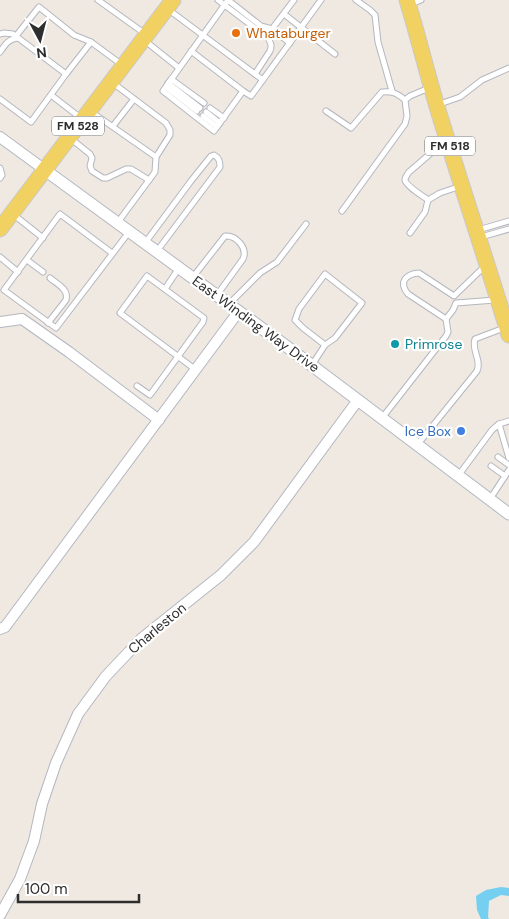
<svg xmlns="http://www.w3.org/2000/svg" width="509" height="919" viewBox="0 0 509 919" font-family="'DM Sans',sans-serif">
<rect width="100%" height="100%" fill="#efe9e1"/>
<polygon fill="#75cff0" points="501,887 509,888 509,896 501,895 489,901 488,918 490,919 481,919 477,910 476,896 486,890"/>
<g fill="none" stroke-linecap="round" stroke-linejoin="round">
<defs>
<g id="service">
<polyline points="98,0 144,33"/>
<path d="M218 0 268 38C271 43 272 46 270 51L255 74"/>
<polyline points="356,0 370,10 375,15 378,42 392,91"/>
<polyline points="411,4 421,0"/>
<polyline points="169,10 263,80"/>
<polyline points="284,14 335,54"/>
<polyline points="272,29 294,0"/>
<polyline points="0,34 4,33 13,34 66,74"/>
<polyline points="16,36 39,7 74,35 91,42 121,64"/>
<polyline points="144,40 179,68"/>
<polyline points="191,51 243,91 214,131 163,91 228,0 261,26 272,29 290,43"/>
<path d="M0 52C5 45 8 39 18 38"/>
<polyline points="171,79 204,103"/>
<polyline points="113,83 166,123 170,130 170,135 156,157 155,172 118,222"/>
<polyline points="168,83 200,108"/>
<polyline points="166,87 197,111"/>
<polyline points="243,91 251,96 321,0"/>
<polyline points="51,95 82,119"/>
<polyline points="0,99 31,122 66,74 91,42"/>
<polyline points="437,105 460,97 482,80 509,68"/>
<polyline points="210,108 224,118"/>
<polyline points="90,111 156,157"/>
<path d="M326 111 351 128 382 92C392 91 397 93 405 100"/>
<polyline points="206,112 220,123"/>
<polyline points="203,116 217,127"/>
<polyline points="113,126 134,99"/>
<polyline points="70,138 90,154 92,158 90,166 92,171 103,178 107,178 126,169 131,169 149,180"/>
<path d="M445 141 409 172C407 175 405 177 405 180 406 186 423 196 428 200L440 193 461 186"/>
<polyline points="0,168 2,175 0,178"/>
<polyline points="342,211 405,124 407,116 405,100 410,96 429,88"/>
<polyline points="14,215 43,238"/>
<polyline points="478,230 509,221"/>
<polyline points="410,233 425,212 428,200"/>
<polyline points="481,237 509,229"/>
<path d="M145 243 191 181 211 156 214 155C219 158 220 161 220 167L157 251"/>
<polyline points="112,253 60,214 4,290 56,328 129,232"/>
<polyline points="0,257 18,272"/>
<polyline points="27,260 43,272"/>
<path d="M193 277 225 236C236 235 248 248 243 259L217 295"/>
<polyline points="165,289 179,268"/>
<polyline points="229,304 260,273 277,262 306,224"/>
<path d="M446 319 408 294C398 282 406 274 419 273L454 296 486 265"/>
<path d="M48 323 66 300C69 289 57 284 50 278"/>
<polyline points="312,365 325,345 335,338 362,303 325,274 299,309 295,320 303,328 325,345"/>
<polyline points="137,386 150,395 203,322 204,318 147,276 120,313 196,370"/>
<polyline points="382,418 446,336 448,332 446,319 453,310 456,303 495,300"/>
<polyline points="499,424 509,458"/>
<path d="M418 444 477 371C482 360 471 350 475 339L504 328"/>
<polyline points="498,457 509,465"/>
<polyline points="491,466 505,476"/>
<polyline points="458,476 492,430 499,424 509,421"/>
<polyline points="490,499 509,470"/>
</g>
<g id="minor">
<polyline points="0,137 45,170"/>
<polyline points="0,322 22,319 69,352 159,420"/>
<polyline points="0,629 5,627 239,311"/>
<polyline points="0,915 20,879 34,841 42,804 56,763 78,714 106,676 141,639 221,575 254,542 358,400"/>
</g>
<polyline id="tertiary" points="45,170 286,346 509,514"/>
<g id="primary">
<path d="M407 0C418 36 427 73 438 110 461 185 486 259 509 335"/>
<polyline points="0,229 173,0"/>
</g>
</defs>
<use href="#service" stroke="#b4b7c1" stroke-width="7"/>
<use href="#minor" stroke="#b4b7c1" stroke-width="12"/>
<use href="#tertiary" stroke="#b4b7c1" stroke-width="13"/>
<use href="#primary" stroke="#c9c9c9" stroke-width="17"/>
<use href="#service" stroke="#fff" stroke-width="5"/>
<use href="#minor" stroke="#fff" stroke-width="10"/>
<use href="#tertiary" stroke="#fff" stroke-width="11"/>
<use href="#primary" stroke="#f2d163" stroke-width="15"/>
</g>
<circle fill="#e8710a" stroke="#fff" stroke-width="2" cx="236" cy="33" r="5"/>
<circle fill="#0f9aa8" stroke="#fff" stroke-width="2" cx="395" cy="344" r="5"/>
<circle fill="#3f7fe0" stroke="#fff" stroke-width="2" cx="461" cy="431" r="5"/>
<g text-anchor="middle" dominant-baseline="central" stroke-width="4.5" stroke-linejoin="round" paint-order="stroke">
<g fill="#fff" stroke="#6d6d6d" stroke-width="1">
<rect x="52" y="116.5" width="52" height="19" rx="4"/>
<rect x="425" y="136.5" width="50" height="19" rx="4"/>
</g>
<g font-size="12" font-weight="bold" fill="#2e2e2e">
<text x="78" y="126">FM 528</text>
<text x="450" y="146">FM 518</text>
</g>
<g font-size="14" fill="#c56008" stroke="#fff" text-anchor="start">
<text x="246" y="33">Whataburger</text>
</g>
<g font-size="14" fill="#2e2e2e" stroke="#fff">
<text transform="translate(256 324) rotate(36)">East Winding Way Drive</text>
<text transform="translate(157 628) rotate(-40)">Charleston</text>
</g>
<g font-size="14" fill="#0d838f" stroke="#fff" text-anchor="start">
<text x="405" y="344">Primrose</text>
</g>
<g font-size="14" fill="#366cbe" stroke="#fff" text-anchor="end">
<text x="451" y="431">Ice Box</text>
</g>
</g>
<g transform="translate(40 40) rotate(173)" stroke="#ffffff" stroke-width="4" paint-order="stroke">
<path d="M0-4L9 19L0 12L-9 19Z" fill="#2e2e2e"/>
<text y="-8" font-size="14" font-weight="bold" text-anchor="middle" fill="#2e2e2e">N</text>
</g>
<path d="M18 894v8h121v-8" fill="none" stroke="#2e2e2e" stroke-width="2.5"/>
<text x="25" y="894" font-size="15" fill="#2e2e2e" stroke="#ffffff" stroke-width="4" paint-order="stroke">100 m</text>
</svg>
